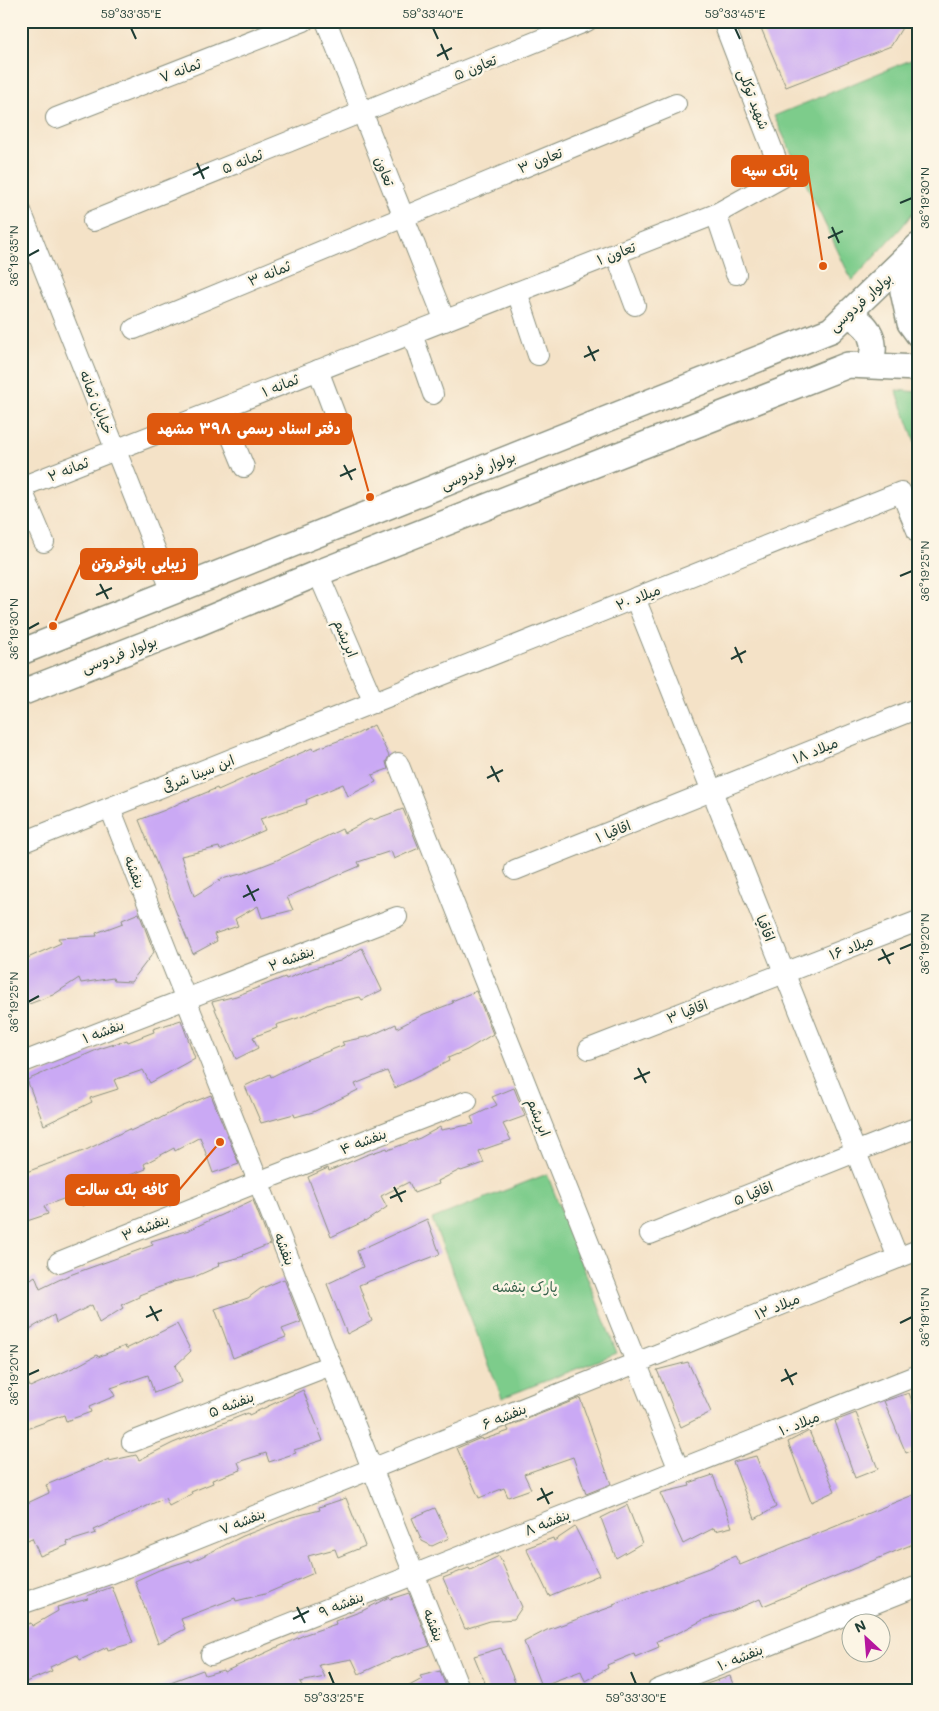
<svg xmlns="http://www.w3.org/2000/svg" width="939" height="1711" viewBox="0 0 939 1711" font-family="Mali,'Playpen Sans Arabic',sans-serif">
<rect width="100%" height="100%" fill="#fcf5e5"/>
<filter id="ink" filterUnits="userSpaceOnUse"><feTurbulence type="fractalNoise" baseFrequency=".02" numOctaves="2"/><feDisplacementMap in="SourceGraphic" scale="10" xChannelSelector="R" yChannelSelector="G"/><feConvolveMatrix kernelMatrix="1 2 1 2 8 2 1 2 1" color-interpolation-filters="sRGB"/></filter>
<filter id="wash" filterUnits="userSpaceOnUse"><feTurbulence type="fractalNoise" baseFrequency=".0096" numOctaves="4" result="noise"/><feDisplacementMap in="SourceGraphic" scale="20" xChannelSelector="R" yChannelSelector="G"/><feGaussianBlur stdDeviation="1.12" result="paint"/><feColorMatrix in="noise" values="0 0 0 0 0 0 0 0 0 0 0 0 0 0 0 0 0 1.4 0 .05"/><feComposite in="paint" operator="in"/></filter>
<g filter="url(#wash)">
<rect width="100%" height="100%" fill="#f4e2c7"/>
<g fill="#7dcc8b" stroke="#4e8460">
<polygon points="918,57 918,206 901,228 852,281 774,116"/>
<polygon points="896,390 918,392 918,450"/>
<polygon points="547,1174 617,1353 502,1398 432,1219"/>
</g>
<g id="blocks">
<g fill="#caa9f4">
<polygon points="758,21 906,21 891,46 786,87"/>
<polygon points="374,725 389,756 386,762 388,769 372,775 376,782 348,796 343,784 306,800 307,804 260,819 265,830 220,850 219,847 181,856 194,896 222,879 244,873 275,861 342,829 344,833 372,818 373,820 403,809 419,848 394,859 391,851 358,862 360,866 287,897 293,910 262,918 258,906 235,919 238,926 214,934 217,941 193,954 139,820 165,810 186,800 186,801 217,788 218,790 312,748 313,750 357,734"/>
<polygon points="139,913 154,952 131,982 114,981 113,978 81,983 79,978 53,995 21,1007 21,961 61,943 58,938 97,936 96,933 123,923 122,920"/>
<polygon points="362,948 382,990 362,1000 360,997 327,1005 301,1017 276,1025 277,1028 253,1037 258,1048 236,1059 212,1002 236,996 285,977 286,979 314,968 340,961"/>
<polygon points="476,991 493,1034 467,1050 448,1058 449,1061 395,1088 387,1071 355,1084 358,1090 313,1112 295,1117 294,1114 261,1123 245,1086 270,1074 271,1077 303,1061 344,1045 342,1042 370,1036 396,1024 397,1028 424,1014 453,1003 452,1001"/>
<polygon points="181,1020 195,1058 150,1083 143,1070 114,1080 118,1089 90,1098 92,1102 44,1125 27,1080 99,1049 127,1040 128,1042 154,1032 153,1029"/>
<polygon points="514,1088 525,1116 503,1124 511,1140 479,1151 484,1163 461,1171 460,1170 438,1181 439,1184 414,1193 409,1182 381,1196 387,1207 365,1222 365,1221 331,1237 308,1177 328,1168 329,1171 366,1155 387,1148 388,1150 420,1138 440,1127 441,1130 474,1124 471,1117 497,1105 492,1097"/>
<polygon points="211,1095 239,1164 213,1173 200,1137 175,1151 174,1148 144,1164 146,1169 101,1186 104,1195 82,1206 77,1194 44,1206 48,1214 21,1223 21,1174 86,1150 129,1129 130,1131 157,1119 157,1120 181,1107"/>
<polygon points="253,1200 270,1244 243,1255 244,1256 218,1263 219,1266 192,1278 173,1282 139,1295 139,1297 121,1305 123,1308 99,1323 92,1305 56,1323 54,1315 28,1330 21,1311 21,1286 35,1276 40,1289 67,1276 153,1245 151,1241 189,1230"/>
<polygon points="427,1219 440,1254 359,1285 372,1321 347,1334 327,1284 363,1267 357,1251"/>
<polygon points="284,1279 301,1322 282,1329 286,1337 233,1358 215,1309 248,1298 260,1289"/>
<polygon points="177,1324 191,1351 175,1366 182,1382 154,1393 148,1375 111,1388 115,1396 89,1407 91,1412 66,1421 64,1415 21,1431 21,1366 30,1387 77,1366 97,1355 98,1357 125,1346 126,1349"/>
<polygon points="688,1362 711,1412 681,1427 657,1370"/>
<polygon points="303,1390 323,1441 294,1450 296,1453 269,1462 266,1453 238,1462 241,1470 212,1480 213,1483 191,1492 192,1494 169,1506 165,1498 94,1530 96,1533 67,1542 68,1545 40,1556 32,1538 21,1543 21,1506 49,1493 46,1485 109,1459 109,1461 136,1455 139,1460 173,1443 248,1413 249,1415"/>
<polygon points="909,1393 918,1417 918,1448 906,1453 884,1401"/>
<polygon points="580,1398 611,1484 586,1494 573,1457 524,1474 531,1489 508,1497 504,1488 479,1498 457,1448 481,1438 482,1440 509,1431 507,1427"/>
<polygon points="856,1413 878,1469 855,1478 835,1421"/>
<polygon points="809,1431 835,1491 811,1502 788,1442"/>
<polygon points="756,1456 776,1507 755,1519 733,1462"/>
<polygon points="713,1475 732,1527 715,1531 714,1528 683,1544 660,1493 690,1486 689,1483"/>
<polygon points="918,1493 918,1542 763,1606 760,1599 732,1611 705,1619 680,1632 657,1641 659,1647 635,1657 634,1654 607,1665 608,1668 585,1681 581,1671 541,1686 524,1642 547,1630 614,1606 613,1604 663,1586 663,1585 714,1566 714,1565 735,1556 740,1565"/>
<polygon points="346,1498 365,1546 338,1557 335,1549 308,1556 314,1573 265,1594 236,1601 235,1598 181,1619 185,1629 158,1643 135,1581 159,1570 190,1560 191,1562 243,1536 292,1517 320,1510 319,1507"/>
<polygon points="627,1505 642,1543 616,1558 601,1518"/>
<polygon points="435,1508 449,1538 432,1546 422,1541 412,1518"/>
<polygon points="575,1527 599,1575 549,1596 526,1548 553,1538 554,1541"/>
<polygon points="499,1556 522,1607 514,1619 490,1621 465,1629 443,1578 469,1568 470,1570"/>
<polygon points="112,1587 133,1643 108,1650 107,1647 80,1660 77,1655 50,1667 52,1671 21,1684 21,1626 31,1623 32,1626 58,1611 57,1607 88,1599 87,1596"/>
<polygon points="409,1593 430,1646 394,1658 359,1674 352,1659 319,1665 325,1677 300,1682 304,1690 155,1690 154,1688 203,1670 205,1675 223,1670 224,1672 306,1634 336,1624 335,1621 362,1611 389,1597 390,1599"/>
<polygon points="501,1648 518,1690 488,1690 474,1656"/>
<polygon points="440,1671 447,1690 402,1690 422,1679 420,1676"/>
<polygon points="730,1676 735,1690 695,1690 695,1688"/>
</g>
</g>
</g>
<g filter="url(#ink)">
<use href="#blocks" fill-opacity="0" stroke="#8a907e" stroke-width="1"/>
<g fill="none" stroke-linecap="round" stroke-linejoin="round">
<defs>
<g id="minor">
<polyline points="326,21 445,321"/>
<polyline points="56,118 304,21"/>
<polyline points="21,211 172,592"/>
<polyline points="716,214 736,274"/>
<polyline points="93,221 587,21"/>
<polyline points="616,254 635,305"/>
<polyline points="517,292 538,355"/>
<polyline points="134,329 676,104"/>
<polyline points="412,334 433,394"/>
<polyline points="318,370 340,428"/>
<polyline points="220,409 244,467"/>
<polyline points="21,487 716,214 783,177 723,21"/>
<polyline points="21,488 44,542"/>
<polyline points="318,573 374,703"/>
<polyline points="635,598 898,1258"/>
<polyline points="398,763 679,1470"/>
<polyline points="110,808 460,1690"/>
<polyline points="21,843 901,492 918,533"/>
<polyline points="515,870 918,708"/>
<polyline points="589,1049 918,921"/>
<polyline points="21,1063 397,917"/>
<polyline points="650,1234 918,1127"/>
<polyline points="59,1262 258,1182 467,1101"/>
<polyline points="132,1442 331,1365"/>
<polyline points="21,1604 112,1573 918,1250"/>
<polyline points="211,1655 918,1375"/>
<polyline points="657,1690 918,1586"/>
</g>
<g id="major">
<polyline points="912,253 903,291 910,323 918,334"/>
<path d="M847 316C870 322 879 344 869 365"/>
<polyline points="21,652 831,330 918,246"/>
<polyline points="21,693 189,627 318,573 848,365 918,368"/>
</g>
</defs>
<use href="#minor" stroke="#8a907e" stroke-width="22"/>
<use href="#major" stroke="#8a907e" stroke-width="28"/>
<use href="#minor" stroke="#fff" stroke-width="20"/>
<use href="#major" stroke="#fff" stroke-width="25"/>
</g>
</g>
<path fill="none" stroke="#1f3d34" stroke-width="2" d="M131 28 136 39M433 28 438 39M735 28 740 39M441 44 448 60M437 56 452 48M197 163 204 179M193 175 209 167M900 203 912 198M832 227 839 243M828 238 843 231M28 256 39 250M588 346 595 361M584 357 599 350M344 465 352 480M340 476 356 469M900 576 912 571M100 584 108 599M96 595 112 588M28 629 39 623M735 647 742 663M731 659 746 651M491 766 499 782M487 778 503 770M247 885 255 901M243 897 259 889M882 949 890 964M900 949 912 944M878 960 894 953M28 1002 39 996M638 1068 646 1083M634 1079 650 1072M394 1187 402 1202M390 1198 406 1191M150 1306 158 1321M146 1317 162 1310M900 1323 912 1317M785 1369 793 1385M28 1375 39 1370M781 1381 797 1373M541 1488 549 1504M537 1500 553 1492M297 1607 305 1623M293 1619 309 1611M329 1672 334 1684M631 1672 636 1684"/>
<g text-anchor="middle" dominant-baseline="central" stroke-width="5" stroke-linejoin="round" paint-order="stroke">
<g font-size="14" fill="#1f3d34" stroke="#fcf5e5">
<text transform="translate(475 67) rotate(-22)">تعاون ۵</text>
<text transform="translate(180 70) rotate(-21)">ثمانه ۷</text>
<text transform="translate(754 99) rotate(69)">شهید توکلی</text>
<text transform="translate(540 160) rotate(-22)">تعاون ۳</text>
<text transform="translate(242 161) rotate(-22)">ثمانه ۵</text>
<text transform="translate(385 171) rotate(68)">تعاون</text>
<text transform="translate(616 253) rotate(-21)">تعاون ۱</text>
<text transform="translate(269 273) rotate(-22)">ثمانه ۳</text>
<text transform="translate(860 302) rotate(-42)">بولوار فردوسی</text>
<text transform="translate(280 385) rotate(-22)">ثمانه ۱</text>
<text transform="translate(97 402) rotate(68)">خیابان ثمانه</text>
<text transform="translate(68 469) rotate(-22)">ثمانه ۲</text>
<text transform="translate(478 470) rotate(-22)">بولوار فردوسی</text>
<text transform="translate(638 597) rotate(-22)">میلاد ۲۰</text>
<text transform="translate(346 638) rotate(67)">ابریشم</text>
<text transform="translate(119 654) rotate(-21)">بولوار فردوسی</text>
<text transform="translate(815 750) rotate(-22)">میلاد ۱۸</text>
<text transform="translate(198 773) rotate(-22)">ابن سینا شرقی</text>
<text transform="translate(613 831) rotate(-22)">اقاقیا ۱</text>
<text transform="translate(135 872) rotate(68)">بنفشه</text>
<text transform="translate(766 928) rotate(68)">اقاقیا</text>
<text transform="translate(851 947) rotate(-21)">میلاد ۱۶</text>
<text transform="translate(291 958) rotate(-21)">بنفشه ۲</text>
<text transform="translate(687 1011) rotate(-21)">اقاقیا ۳</text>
<text transform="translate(103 1031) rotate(-21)">بنفشه ۱</text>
<text transform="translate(539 1117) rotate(68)">ابریشم</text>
<text transform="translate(363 1141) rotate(-21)">بنفشه ۴</text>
<text transform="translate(753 1193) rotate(-22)">اقاقیا ۵</text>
<text transform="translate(145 1227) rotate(-22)">بنفشه ۳</text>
<text transform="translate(285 1249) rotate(68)">بنفشه</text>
<text transform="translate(777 1306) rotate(-22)">میلاد ۱۲</text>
<text transform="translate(231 1404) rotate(-21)">بنفشه ۵</text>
<text transform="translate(504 1416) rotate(-22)">بنفشه ۶</text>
<text transform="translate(799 1423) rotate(-22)">میلاد ۱۰</text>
<text transform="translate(242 1521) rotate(-22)">بنفشه ۷</text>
<text transform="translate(547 1522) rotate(-22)">بنفشه ۸</text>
<text transform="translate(341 1604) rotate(-22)">بنفشه ۹</text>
<text transform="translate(434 1625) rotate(68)">بنفشه</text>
<text transform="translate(740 1657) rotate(-22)">بنفشه ۱۰</text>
</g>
<g font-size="14" fill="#36614a" stroke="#fcf5e5">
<text x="525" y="1286">پارک بنفشه</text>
</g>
</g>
<path fill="none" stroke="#de580e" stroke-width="2" d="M823 266L808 171M370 497L351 429M53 626L81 564M220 1142L179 1190"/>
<g fill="#de580e" stroke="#fcf5e5" stroke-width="2">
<circle cx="823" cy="266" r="5"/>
<circle cx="370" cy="497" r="5"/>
<circle cx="53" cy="626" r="5"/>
<circle cx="220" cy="1142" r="5"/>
</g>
<g fill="#de580e" stroke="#de580e" stroke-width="2">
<rect x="732" y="156" width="76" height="30" rx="5"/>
<rect x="148" y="414" width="203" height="30" rx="5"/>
<rect x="81" y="549" width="116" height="30" rx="5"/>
<rect x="66" y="1175" width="113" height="30" rx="5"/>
</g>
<g font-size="15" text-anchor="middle" font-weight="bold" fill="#fff">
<text x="770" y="176">بانک سپه</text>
<text x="249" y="434">دفتر اسناد رسمی ۳۹۸ مشهد</text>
<text x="139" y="569">زیبایی بانوفروتن</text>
<text x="122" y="1195">کافه بلک سالت</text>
</g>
<rect width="939" height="1711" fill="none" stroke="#fcf5e5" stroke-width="55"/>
<g transform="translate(866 1638) rotate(334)"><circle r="24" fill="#fcf5e5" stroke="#a4ab9e"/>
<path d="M0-4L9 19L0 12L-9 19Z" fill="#b5179e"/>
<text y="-8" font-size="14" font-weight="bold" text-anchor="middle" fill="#1f3d34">N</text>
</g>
<rect x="28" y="28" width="884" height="1656" fill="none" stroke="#1f3d34" stroke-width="2"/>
<g font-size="12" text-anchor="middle" fill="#1f3d34">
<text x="131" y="18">59°33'35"E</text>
<text x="433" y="18">59°33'40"E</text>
<text x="735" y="18">59°33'45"E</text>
<text transform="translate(925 198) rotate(-90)" y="4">36°19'30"N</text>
<text transform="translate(14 256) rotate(-90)" y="4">36°19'35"N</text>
<text transform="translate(925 571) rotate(-90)" y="4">36°19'25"N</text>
<text transform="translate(14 629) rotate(-90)" y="4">36°19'30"N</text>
<text transform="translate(925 944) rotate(-90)" y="4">36°19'20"N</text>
<text transform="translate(14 1002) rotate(-90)" y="4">36°19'25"N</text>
<text transform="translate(925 1317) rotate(-90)" y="4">36°19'15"N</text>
<text transform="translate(14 1375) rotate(-90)" y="4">36°19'20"N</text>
<text x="334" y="1702">59°33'25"E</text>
<text x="636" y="1702">59°33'30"E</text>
</g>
</svg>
